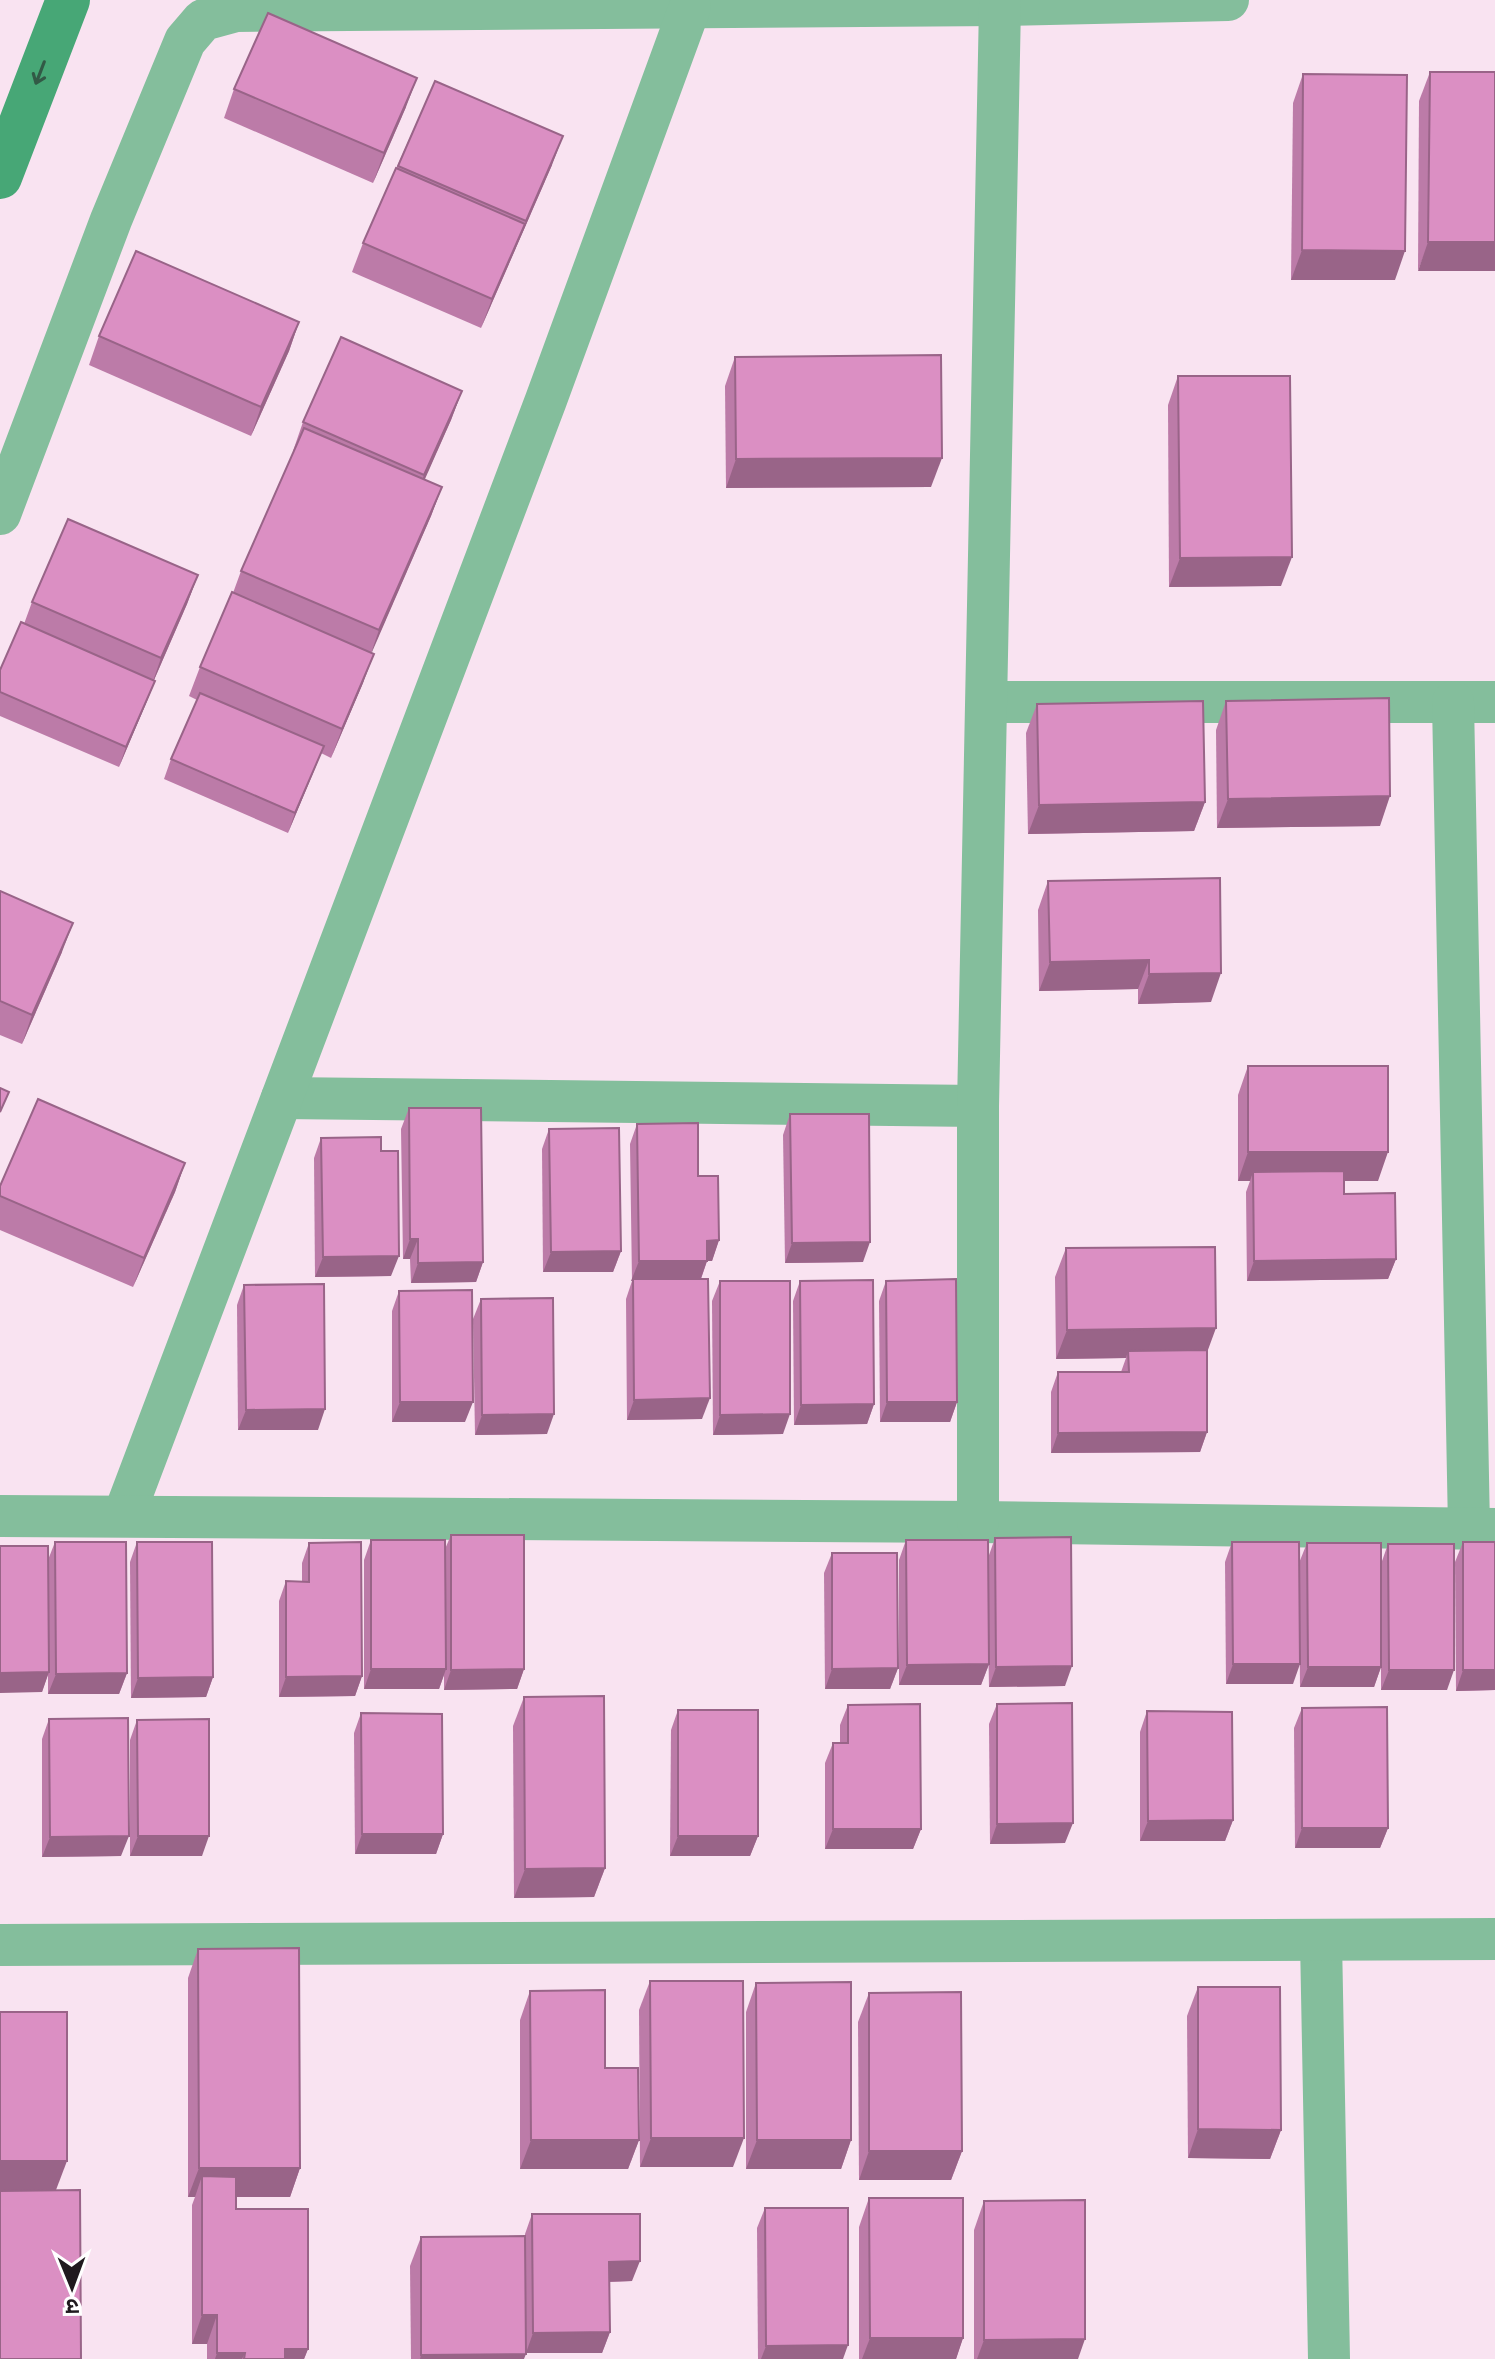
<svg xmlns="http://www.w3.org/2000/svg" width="1495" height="2359" viewBox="0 0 1495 2359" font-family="'Asap Condensed','Noto Sans Devanagari',sans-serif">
<rect width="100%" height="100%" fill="#f9e3f1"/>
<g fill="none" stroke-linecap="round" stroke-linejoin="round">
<g stroke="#84be9c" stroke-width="42">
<polyline points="0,514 111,220 185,41 203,20 236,11 1000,5 1228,0"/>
<polyline points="988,702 1495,702"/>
<polyline points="1453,702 1469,1528"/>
<polyline points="282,1098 978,1106"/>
<polyline points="124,1515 546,400 690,7"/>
<polyline points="0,1516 978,1522 1495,1529"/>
<polyline points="978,1522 978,1106 1000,5"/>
<polyline points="1321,1940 1329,2359"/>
<polyline points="0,1945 1495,1939"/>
</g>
<polyline stroke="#47a776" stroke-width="44" points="0,177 68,0"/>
</g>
<g fill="#bc7ba8">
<polygon points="1430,72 1495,72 1418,271 1419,101"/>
<polygon points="1303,74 1395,280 1291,280 1293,103"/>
<polygon points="435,81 552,165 481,328 352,272 363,243"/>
<polygon points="234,89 406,107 373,183 224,118"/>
<polygon points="299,322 289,351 251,436 89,365 99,336"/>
<polygon points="735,357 931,487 726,488 725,386"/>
<polygon points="1178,376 1281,586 1169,587 1168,405"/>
<polygon points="462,391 451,420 424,480 442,487 431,516 371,653 363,683 331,758 321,753 288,833 164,779 171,759 197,700 189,696 200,667 233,593 241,571 294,452 293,451 303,422"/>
<polygon points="198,575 187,604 154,680 155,681 147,701 119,767 0,716 0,670 24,624 32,602"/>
<polygon points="1226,701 1380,826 1217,828 1216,730"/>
<polygon points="1037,704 1205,802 1194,831 1028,834 1026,733"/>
<polygon points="1048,881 1211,1002 1138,1004 1138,989 1039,991 1038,910"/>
<polygon points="0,891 62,952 22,1044 0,1035"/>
<polygon points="1248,1066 1378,1181 1344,1181 1344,1194 1396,1259 1388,1279 1247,1281 1246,1192 1250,1181 1238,1181 1238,1095"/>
<polygon points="409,1108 483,1262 476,1282 411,1283 410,1259 403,1259 401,1129"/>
<polygon points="790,1114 863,1262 785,1263 783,1135"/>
<polygon points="637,1124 698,1176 719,1240 712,1261 707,1261 701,1279 702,1419 627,1420 626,1299 632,1281 630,1144"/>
<polygon points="549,1129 621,1251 613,1272 543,1272 542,1149"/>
<polygon points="321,1138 381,1151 391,1276 315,1277 314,1158"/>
<polygon points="185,1163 175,1192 133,1287 0,1230 0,1186"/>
<polygon points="1066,1248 1207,1353 1207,1432 1200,1452 1051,1453 1051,1392 1058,1372 1121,1372 1126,1358 1056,1359 1055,1277"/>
<polygon points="720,1281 783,1434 713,1435 712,1301"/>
<polygon points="800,1281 874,1404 867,1424 794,1425 793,1301"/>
<polygon points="886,1281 957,1402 950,1422 880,1422 879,1301"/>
<polygon points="244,1285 318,1430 238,1430 237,1305"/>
<polygon points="399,1291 465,1422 392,1422 392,1311"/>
<polygon points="481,1299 547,1434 475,1435 473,1319"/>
<polygon points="451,1535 524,1669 517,1689 444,1690 444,1675 439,1689 364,1689 364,1560 371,1540 445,1549"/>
<polygon points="995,1538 1065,1686 989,1687 988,1634 989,1664 981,1685 899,1685 899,1560 906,1540 988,1558"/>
<polygon points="55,1542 127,1673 119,1694 48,1694 48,1674 42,1692 48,1560"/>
<polygon points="137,1542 213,1677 206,1697 131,1698 130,1562"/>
<polygon points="1232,1542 1293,1684 1226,1684 1225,1562"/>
<polygon points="1463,1542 1495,1690 1456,1691 1455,1562"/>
<polygon points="309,1543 362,1676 355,1696 279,1697 279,1601 286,1581 302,1582 302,1563"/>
<polygon points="1307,1543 1381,1667 1374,1687 1300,1687 1299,1563"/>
<polygon points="1388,1544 1447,1690 1381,1690 1381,1564"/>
<polygon points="832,1553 898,1668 890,1689 825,1689 824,1573"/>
<polygon points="524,1697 605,1868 594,1897 514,1898 513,1726"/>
<polygon points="997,1704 1065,1843 990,1844 989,1724"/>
<polygon points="848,1705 921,1829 913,1849 825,1849 825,1763 833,1743 840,1743 840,1725"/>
<polygon points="1302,1708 1388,1828 1380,1848 1295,1848 1294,1728"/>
<polygon points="678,1710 758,1836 750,1856 670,1856 671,1730"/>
<polygon points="1147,1711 1233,1820 1225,1841 1140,1841 1140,1732"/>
<polygon points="361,1713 443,1834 436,1854 355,1854 354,1733"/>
<polygon points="49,1719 121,1856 42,1857 42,1739"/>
<polygon points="137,1720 202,1856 130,1856 130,1740"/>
<polygon points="198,1949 300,2168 290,2197 236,2197 236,2209 308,2349 304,2359 207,2359 207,2344 192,2344 192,2205 195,2197 188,2197 188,1978"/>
<polygon points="650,1981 733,2167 640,2167 639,2010"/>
<polygon points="756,1983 851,2140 841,2169 746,2169 746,2012"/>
<polygon points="1198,1987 1281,2130 1270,2159 1188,2158 1187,2016"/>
<polygon points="530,1991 605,2068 639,2140 628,2169 520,2169 520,2020"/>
<polygon points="869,1993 962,2151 951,2180 859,2180 858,2022"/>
<polygon points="869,2198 963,2338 956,2359 859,2359 859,2227"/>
<polygon points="984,2201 1078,2359 974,2359 974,2230"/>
<polygon points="765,2208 843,2359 758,2359 757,2228"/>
<polygon points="532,2214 632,2281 609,2282 610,2332 602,2353 526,2353 525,2234"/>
<polygon points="421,2237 524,2359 411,2359 410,2266"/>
</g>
<g fill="#996488">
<polygon points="417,78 406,107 373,183 384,153"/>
<polygon points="563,136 552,165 481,328 492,299"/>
<polygon points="1428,242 1495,242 1495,271 1418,271"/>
<polygon points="1302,250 1405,251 1395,280 1291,280"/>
<polygon points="299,322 289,351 251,436 261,407"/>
<polygon points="462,391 451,420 414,504 424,475"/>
<polygon points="942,458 931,487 726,488 736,459"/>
<polygon points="442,487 431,516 369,659 379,630"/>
<polygon points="1292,557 1281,586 1169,587 1180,558"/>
<polygon points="198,575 187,604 151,687 161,658"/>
<polygon points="374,654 363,683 331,758 342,729"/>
<polygon points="155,681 147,701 119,767 126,747"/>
<polygon points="324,746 316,766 288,833 295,813"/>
<polygon points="1390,796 1380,826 1217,828 1228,799"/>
<polygon points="1205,802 1194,831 1028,834 1039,805"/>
<polygon points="73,923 62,952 22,1044 32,1015"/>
<polygon points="1149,960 1138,989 1039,991 1050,962"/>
<polygon points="1221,973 1211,1002 1138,1004 1149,974"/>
<polygon points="1248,1152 1388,1152 1378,1181 1254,1181 1253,1172 1250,1181 1238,1181"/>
<polygon points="185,1163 175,1192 133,1287 144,1258"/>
<polygon points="410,1239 418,1239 410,1259 403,1259"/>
<polygon points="719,1240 712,1261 700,1261 707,1241"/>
<polygon points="870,1242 863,1262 785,1263 792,1243"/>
<polygon points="621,1251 613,1272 543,1272 551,1252"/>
<polygon points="399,1256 391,1276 315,1277 323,1257"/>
<polygon points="1396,1259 1388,1279 1247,1281 1254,1261"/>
<polygon points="639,1261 707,1261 700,1281 631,1281"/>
<polygon points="483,1262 476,1282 411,1283 418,1263"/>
<polygon points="1216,1328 1205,1358 1128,1351 1126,1358 1056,1359 1067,1330"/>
<polygon points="710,1398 702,1419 627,1420 634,1400"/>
<polygon points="400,1402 473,1402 465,1422 392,1422"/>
<polygon points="887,1402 957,1402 950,1422 880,1422"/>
<polygon points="874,1404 867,1424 794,1425 801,1405"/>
<polygon points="325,1409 318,1430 238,1430 246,1410"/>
<polygon points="554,1414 547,1434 475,1435 482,1415"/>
<polygon points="790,1414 783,1434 713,1435 720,1415"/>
<polygon points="1207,1432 1200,1452 1051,1453 1058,1433"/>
<polygon points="989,1664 981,1685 899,1685 907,1665"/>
<polygon points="1233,1664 1300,1664 1293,1684 1226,1684"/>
<polygon points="1072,1666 1065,1686 989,1687 996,1667"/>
<polygon points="1308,1667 1381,1667 1374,1687 1300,1687"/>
<polygon points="898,1668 890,1689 825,1689 832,1669"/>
<polygon points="371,1669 446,1669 439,1689 364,1689"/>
<polygon points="524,1669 517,1689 444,1690 451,1670"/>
<polygon points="1389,1670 1454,1670 1447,1690 1381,1690"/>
<polygon points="1463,1670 1495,1670 1495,1690 1456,1691"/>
<polygon points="49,1672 42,1692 0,1693 0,1673"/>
<polygon points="127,1673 119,1694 48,1694 56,1674"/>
<polygon points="362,1676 355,1696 279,1697 286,1677"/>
<polygon points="213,1677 206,1697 131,1698 138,1678"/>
<polygon points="1233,1820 1225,1841 1140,1841 1148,1821"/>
<polygon points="1073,1823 1065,1843 990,1844 997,1824"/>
<polygon points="1302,1828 1388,1828 1380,1848 1295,1848"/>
<polygon points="833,1829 921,1829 913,1849 825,1849"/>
<polygon points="362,1834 443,1834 436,1854 355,1854"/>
<polygon points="129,1836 121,1856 42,1857 50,1837"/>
<polygon points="138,1836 209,1836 202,1856 130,1856"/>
<polygon points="678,1836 758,1836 750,1856 670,1856"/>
<polygon points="605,1868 594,1897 514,1898 525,1869"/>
<polygon points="1198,2129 1281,2130 1270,2159 1188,2158"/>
<polygon points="651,2138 744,2138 733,2167 640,2167"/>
<polygon points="531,2140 639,2140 628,2169 520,2169"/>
<polygon points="757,2140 851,2140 841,2169 746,2169"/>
<polygon points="869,2151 962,2151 951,2180 859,2180"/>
<polygon points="0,2161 67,2161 56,2190 0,2190"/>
<polygon points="199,2168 300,2168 290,2197 202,2197 202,2176 195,2197 188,2197"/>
<polygon points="640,2261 632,2281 602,2282 609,2262"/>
<polygon points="202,2315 217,2315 207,2344 192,2344"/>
<polygon points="610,2332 602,2353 526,2353 533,2333"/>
<polygon points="870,2338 963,2338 956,2359 862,2359"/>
<polygon points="1085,2339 1078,2359 977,2359 984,2340"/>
<polygon points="848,2345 843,2359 761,2359 766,2346"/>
<polygon points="285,2349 308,2349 304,2359 281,2359"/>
<polygon points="217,2353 245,2353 242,2359 215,2359"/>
<polygon points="526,2354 524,2359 420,2359 421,2355"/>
</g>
<g fill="#db8fc3" stroke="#996488" stroke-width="2">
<polygon points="268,13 417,78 384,153 234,89"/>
<polygon points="1430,72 1495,72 1495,242 1428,242"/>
<polygon points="1303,74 1407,75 1405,251 1302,250"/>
<polygon points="435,81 563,136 526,221 398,166"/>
<polygon points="396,168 525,224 492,299 363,243"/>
<polygon points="136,251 299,322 261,407 99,336"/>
<polygon points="341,337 462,391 424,475 303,422"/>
<polygon points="941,355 942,458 736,459 735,357"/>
<polygon points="1178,376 1290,376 1292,557 1180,558"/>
<polygon points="304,428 442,487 379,630 241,571"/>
<polygon points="68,519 198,575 161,658 32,602"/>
<polygon points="232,592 374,654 342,729 200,667"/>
<polygon points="21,622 155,681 126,747 0,692 0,670"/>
<polygon points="200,693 324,746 295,813 171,759"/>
<polygon points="1389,698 1390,796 1228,799 1226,701"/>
<polygon points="1203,701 1205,802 1039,805 1037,704"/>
<polygon points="1220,878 1221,973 1149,974 1149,960 1050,962 1048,881"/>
<polygon points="0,891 73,923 32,1015 0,1001"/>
<rect x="1248" y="1066" width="140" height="86"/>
<polygon points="0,1088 9,1092 0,1112"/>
<polygon points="38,1099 185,1163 144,1258 0,1196 0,1186"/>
<polygon points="409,1108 481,1108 483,1262 418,1263 418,1239 410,1239"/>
<polygon points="790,1114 869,1114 870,1242 792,1243"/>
<polygon points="698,1123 698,1176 718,1176 719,1240 707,1241 707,1261 639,1261 637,1124"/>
<polygon points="619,1128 621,1251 551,1252 549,1129"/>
<polygon points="381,1137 381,1151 398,1151 399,1256 323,1257 321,1138"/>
<polygon points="1344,1171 1344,1194 1395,1193 1396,1259 1254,1261 1253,1172"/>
<polygon points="1215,1247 1216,1328 1067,1330 1066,1248"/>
<polygon points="633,1279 708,1279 710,1398 634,1400"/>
<polygon points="956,1279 957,1402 887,1402 886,1281"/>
<polygon points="873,1280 874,1404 801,1405 800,1281"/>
<polygon points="720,1281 790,1281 790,1414 720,1415"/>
<polygon points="324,1284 325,1409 246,1410 244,1285"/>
<polygon points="472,1290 473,1402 400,1402 399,1291"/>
<polygon points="553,1298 554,1414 482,1415 481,1299"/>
<polygon points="1207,1350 1207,1432 1058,1433 1058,1372 1129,1372 1128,1351"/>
<polygon points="451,1535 524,1535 524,1669 451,1670"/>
<polygon points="1071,1537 1072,1666 996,1667 995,1538"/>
<polygon points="371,1540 445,1540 446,1669 371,1669"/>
<polygon points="906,1540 988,1540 989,1664 907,1665"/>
<polygon points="55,1542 126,1542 127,1673 56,1674"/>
<polygon points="137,1542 212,1542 213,1677 138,1678"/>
<polygon points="361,1542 362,1676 286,1677 286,1581 309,1582 309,1543"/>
<polygon points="1232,1542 1299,1542 1300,1664 1233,1664"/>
<rect x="1463" y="1542" width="32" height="128"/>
<polygon points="1307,1543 1381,1543 1381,1667 1308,1667"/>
<polygon points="1388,1544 1454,1544 1454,1670 1389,1670"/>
<polygon points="0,1546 48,1546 49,1672 0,1673"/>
<polygon points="832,1553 897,1553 898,1668 832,1669"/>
<polygon points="604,1696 605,1868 525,1869 524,1697"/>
<polygon points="1072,1703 1073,1823 997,1824 997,1704"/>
<polygon points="920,1704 921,1829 833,1829 833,1743 848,1743 848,1705"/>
<polygon points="1387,1707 1388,1828 1302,1828 1302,1708"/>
<rect x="678" y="1710" width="80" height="126"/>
<polygon points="1147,1711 1232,1712 1233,1820 1148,1821"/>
<polygon points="361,1713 442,1714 443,1834 362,1834"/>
<polygon points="128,1718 129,1836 50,1837 49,1719"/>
<polygon points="209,1719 209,1836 138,1836 137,1720"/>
<polygon points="299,1948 300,2168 199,2168 198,1949"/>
<polygon points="650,1981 743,1981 744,2138 651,2138"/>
<polygon points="851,1982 851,2140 757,2140 756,1983"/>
<polygon points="1198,1987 1280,1987 1281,2130 1198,2129"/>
<polygon points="605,1990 605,2068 638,2068 639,2140 531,2140 530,1991"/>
<polygon points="961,1992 962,2151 869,2151 869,1993"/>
<rect x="0" y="2012" width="67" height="149"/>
<polygon points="202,2176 236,2177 236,2209 308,2209 308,2349 285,2349 285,2359 244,2359 245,2353 217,2353 217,2315 202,2315"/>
<polygon points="80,2190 81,2359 0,2359 0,2191"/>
<polygon points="869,2198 963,2198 963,2338 870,2338"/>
<polygon points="1085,2200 1085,2339 984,2340 984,2201"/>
<polygon points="765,2208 848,2208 848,2345 766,2346"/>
<polygon points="532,2214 640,2214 640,2261 609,2262 610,2332 533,2333"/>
<polygon points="525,2236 526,2354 421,2355 421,2237"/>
</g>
<defs><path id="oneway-shaft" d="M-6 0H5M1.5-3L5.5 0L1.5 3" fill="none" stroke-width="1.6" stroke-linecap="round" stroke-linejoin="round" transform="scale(2)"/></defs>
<use stroke="#325946" href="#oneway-shaft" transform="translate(40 73) rotate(111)"/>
<g transform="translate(72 2287) rotate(179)" stroke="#ffffff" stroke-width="6" paint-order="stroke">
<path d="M0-6L14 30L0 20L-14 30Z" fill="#20191e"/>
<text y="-12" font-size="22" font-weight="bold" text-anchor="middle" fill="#20191e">उ</text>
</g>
</svg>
